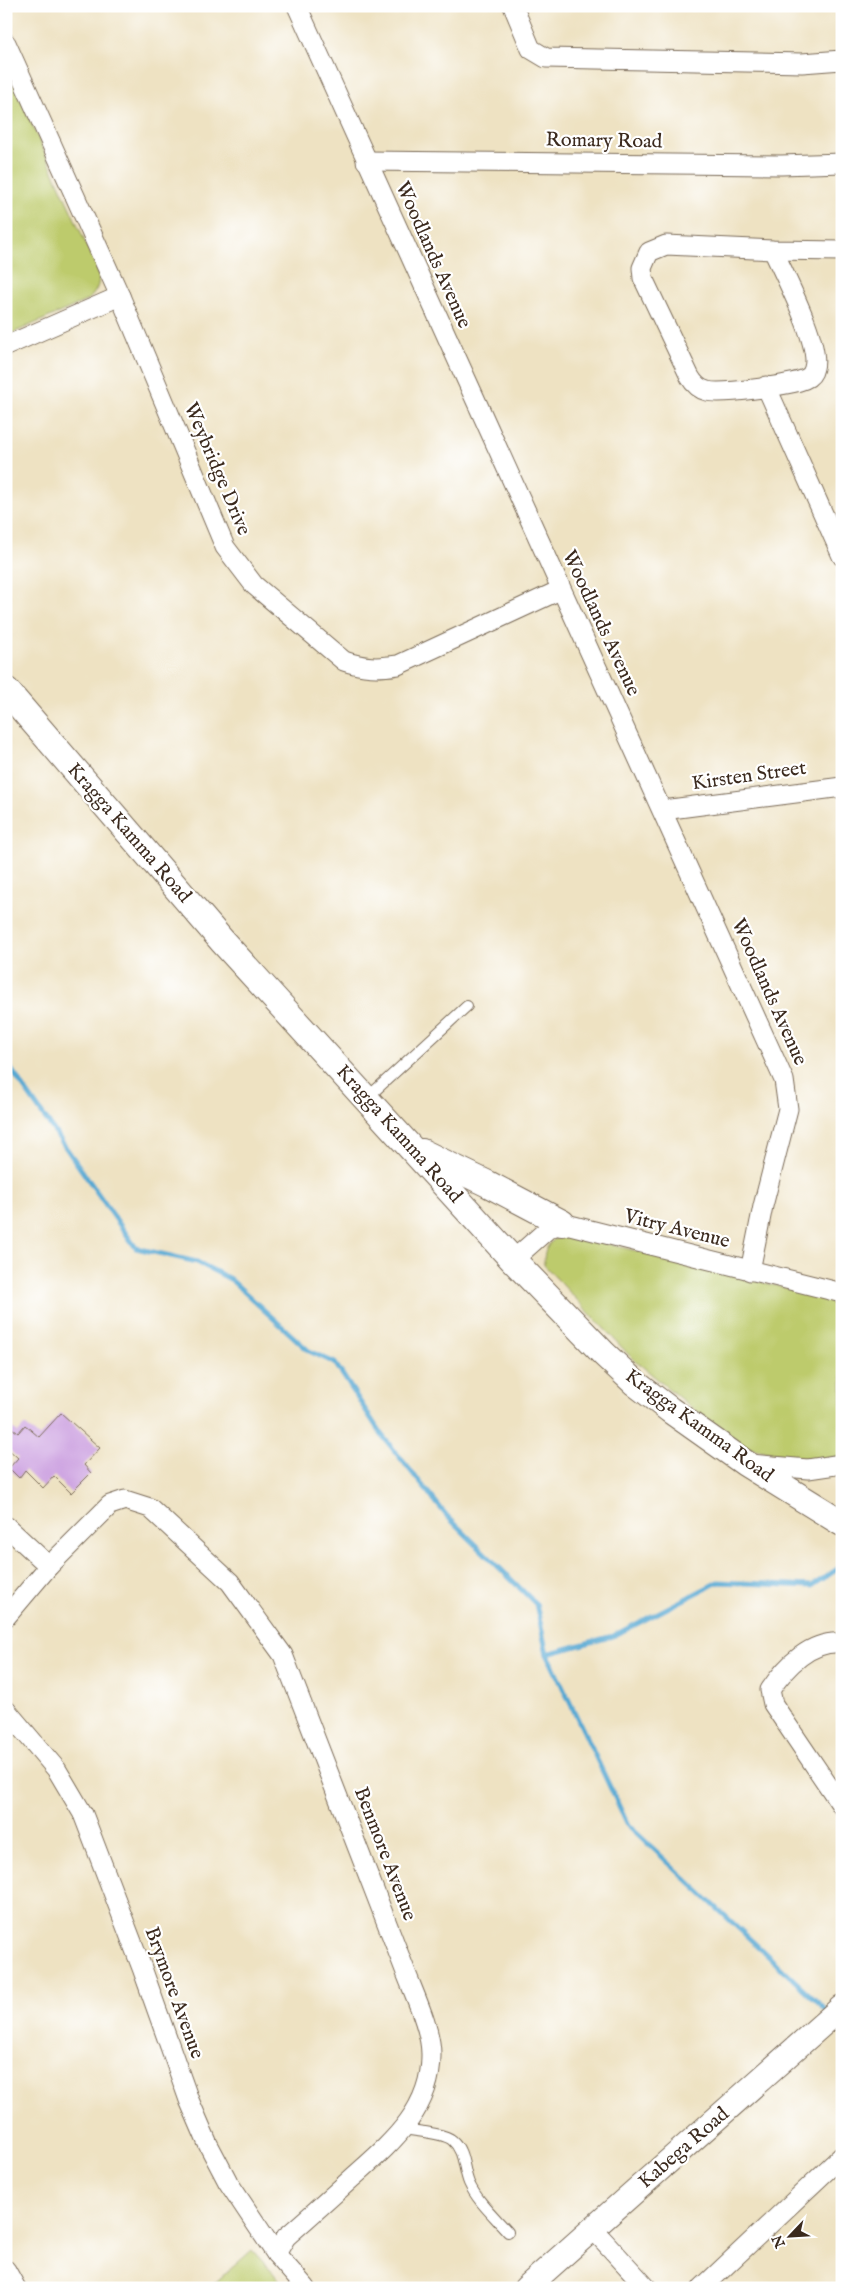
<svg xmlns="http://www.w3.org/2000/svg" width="848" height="2294" viewBox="0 0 848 2294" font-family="'IM FELL English',serif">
<rect width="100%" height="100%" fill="#fff"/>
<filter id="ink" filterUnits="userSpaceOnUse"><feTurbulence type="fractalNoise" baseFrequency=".02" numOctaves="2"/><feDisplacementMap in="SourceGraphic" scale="10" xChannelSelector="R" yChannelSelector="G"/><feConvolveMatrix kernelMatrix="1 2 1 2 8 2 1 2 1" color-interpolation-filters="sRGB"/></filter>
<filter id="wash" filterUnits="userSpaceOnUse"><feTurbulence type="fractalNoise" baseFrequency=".0096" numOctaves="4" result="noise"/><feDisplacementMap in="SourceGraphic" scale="20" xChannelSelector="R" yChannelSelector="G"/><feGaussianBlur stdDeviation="1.12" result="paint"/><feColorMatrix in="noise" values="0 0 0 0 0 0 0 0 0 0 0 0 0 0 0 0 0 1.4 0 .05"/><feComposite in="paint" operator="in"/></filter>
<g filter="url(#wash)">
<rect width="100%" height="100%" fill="#eee2c2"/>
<g fill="#bdcb6c" stroke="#7c7a45">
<path d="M6 67 97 268C101 281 98 291 88 300L6 336Z"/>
<path d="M568 1234 842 1302V1456L811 1460 748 1448 688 1405 630 1356 544 1265C543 1248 551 1237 568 1234Z"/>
<polygon points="252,2250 287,2288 209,2288"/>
</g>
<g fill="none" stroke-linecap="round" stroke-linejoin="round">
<g stroke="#57a8d2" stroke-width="5">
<polyline points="6,1062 136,1248 197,1262 230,1279 309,1351 335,1363 381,1434 447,1516 536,1604 547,1654 628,1825 827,2011"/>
<polyline points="547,1654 613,1636 718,1582 812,1586 842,1566"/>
</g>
</g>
<g id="blocks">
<polygon fill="#cfa6e2" points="61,1413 100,1448 84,1465 91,1473 71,1493 54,1476 43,1488 25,1470 19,1478 9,1468 18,1458 6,1447 6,1423 18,1433 25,1425 39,1437"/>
</g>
</g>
<g filter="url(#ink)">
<use href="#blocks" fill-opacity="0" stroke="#7a6a57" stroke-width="1"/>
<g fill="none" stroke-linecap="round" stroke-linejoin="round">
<defs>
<g id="service">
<polyline points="367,1098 467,1006"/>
<path d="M403 2129C414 2131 444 2133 452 2140 465 2151 463 2169 469 2183 477 2201 495 2217 508 2232"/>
</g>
<g id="minor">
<polyline points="297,6 784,1080 788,1109 763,1206 750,1271"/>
<polyline points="513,6 531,49 546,58 802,63 842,60"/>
<path d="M6 43 120 296 225 547 254 585 344 661C364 668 378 668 398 665L560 590"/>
<polyline points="366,161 781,165 842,163"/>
<path d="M773 250C784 275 821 344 814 368 813 373 810 377 805 379 791 385 721 395 707 391 699 389 694 384 690 377L643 278 642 268 649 252 666 245 773 250 842 251"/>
<polyline points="6,346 120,296"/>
<polyline points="766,386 842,556"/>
<polyline points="663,810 842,787"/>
<polyline points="513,1260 548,1229 562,1223 842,1293"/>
<polyline points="751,1464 808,1469 842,1464"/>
<polyline points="6,1526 49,1566"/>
<path d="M6 1617 49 1566 110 1505 125 1500 150 1508 230 1582 283 1655 405 1970C414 1994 431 2029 431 2054 432 2110 390 2144 352 2178 330 2198 308 2218 286 2237L276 2254"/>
<path d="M842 1643C811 1640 786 1666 770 1690L773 1704 842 1806"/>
<polyline points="6,1710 57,1770 83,1814 142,1968 189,2100 208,2144 228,2182 276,2254 306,2288"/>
<polyline points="592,2228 647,2288"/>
<polyline points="6,2270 16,2288"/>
<polyline points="702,2288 842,2156"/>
</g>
<polyline id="tertiary" points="526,2288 842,2007"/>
<g id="secondary">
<polyline points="6,690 223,942 513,1260 604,1354 635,1383 670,1410 745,1463 842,1523"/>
<polyline points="422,1152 488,1184 562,1223"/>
</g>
</defs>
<use href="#service" stroke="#7a6a57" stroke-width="12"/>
<use href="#minor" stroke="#7a6a57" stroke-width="21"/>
<use href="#tertiary" stroke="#7a6a57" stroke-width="26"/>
<use href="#secondary" stroke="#7a6a57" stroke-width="28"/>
<use href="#service" stroke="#fff" stroke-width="10"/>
<use href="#minor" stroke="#fff" stroke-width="19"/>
<use href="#tertiary" stroke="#fff" stroke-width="24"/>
<use href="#secondary" stroke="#fff" stroke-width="26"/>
</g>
</g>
<g text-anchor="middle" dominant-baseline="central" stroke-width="4.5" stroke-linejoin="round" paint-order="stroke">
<g font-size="20" fill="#3b2a1e" stroke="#fff">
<text transform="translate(604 141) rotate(1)">Romary Road</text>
<text transform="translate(433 255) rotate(66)">Woodlands Avenue</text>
<text transform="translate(217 469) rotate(67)">Weybridge Drive</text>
<text transform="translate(601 623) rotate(65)">Woodlands Avenue</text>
<text transform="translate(749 776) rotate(-8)">Kirsten Street</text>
<text transform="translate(129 833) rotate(49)">Kragga Kamma Road</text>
<text transform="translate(769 992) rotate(66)">Woodlands Avenue</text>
<text transform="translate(399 1134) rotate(48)">Kragga Kamma Road</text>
<text transform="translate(677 1229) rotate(14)">Vitry Avenue</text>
<text transform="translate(699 1426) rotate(36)">Kragga Kamma Road</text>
<text transform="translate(385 1854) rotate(69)">Benmore Avenue</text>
<text transform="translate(174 1993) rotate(70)">Brymore Avenue</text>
<text transform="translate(684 2148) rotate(-41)">Kabega Road</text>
</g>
</g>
<rect width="848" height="2294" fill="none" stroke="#fff" stroke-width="25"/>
<g transform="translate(790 2236) rotate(245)" stroke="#ffffff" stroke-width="4" paint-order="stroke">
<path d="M0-4L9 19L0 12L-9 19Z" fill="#3b2a1e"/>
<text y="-8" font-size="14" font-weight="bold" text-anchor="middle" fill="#3b2a1e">N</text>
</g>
</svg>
